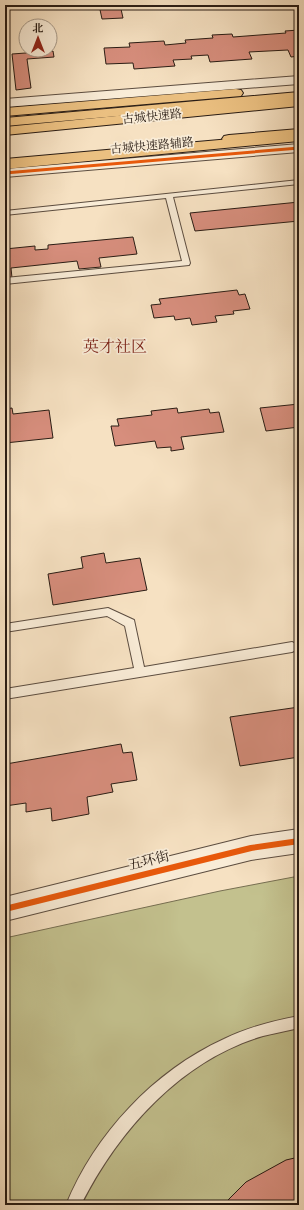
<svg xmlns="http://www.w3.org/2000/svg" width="304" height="1210" viewBox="0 0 304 1210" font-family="'Libre Bodoni','Noto Serif SC',serif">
<rect width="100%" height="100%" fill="#f6e1c2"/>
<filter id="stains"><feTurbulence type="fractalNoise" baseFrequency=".005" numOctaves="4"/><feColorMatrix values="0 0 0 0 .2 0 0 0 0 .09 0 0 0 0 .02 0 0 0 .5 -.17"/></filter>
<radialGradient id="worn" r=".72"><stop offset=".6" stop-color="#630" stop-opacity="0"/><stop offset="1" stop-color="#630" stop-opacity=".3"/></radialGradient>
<polygon fill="#c3c18e" stroke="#766e51" points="299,876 299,1205 5,1205 5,938 220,891"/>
<g fill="#d78e7d" stroke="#291c14">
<polygon points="99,5 169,5 169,6 121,9 123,18 102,19"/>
<polygon points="299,30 299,56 291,57 288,50 249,52 252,59 210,62 208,55 191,56 192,59 173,60 175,66 134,69 133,63 106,64 104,48 130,47 129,43 164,41 165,45 186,43 185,40 213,38 212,35 232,34 233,37 286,33 285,31"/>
<polygon points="53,51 54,57 27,59 31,88 16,90 12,54"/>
<polygon points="299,202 299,221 195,231 190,213"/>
<polygon points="133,237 137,254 99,258 101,267 79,269 77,261 11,268 12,278 5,278 5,249 35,246 35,250 48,249 48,245"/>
<polygon points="237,290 239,295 245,294 250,309 233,311 234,314 215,316 217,322 192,325 190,318 175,320 174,316 154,318 151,305 161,304 159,299"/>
<polygon points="299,404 299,427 266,431 260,408"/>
<polygon points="12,408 13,414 49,410 53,438 5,443 5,409"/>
<polygon points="177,408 178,413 209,409 210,413 219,412 224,432 181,437 184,449 171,451 171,447 157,448 155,441 115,446 111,426 119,426 117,419 152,415 151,411"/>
<polygon points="104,553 106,563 140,558 147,590 53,605 48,574 83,568 81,557"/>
<polygon points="299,707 299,757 240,766 230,717"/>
<polygon points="121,744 123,753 132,752 137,780 111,784 113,792 87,797 89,814 52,821 51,808 26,812 26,803 5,806 5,775 7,774 6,764"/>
<polygon points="299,1157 299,1205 223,1205 246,1182 286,1160"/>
</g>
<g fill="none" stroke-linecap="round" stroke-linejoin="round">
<defs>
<g id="lane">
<polygon points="299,180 299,184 173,197 190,263 189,265 5,284 5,278 182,261 166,198 5,215 5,211"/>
<polygon points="108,608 134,620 144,667 292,642 296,644 297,647 296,650 292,652 5,699 5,689 134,668 125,626 107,616 5,632 5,624"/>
<path d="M299 1016V1028C287 1031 275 1033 263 1036 181 1060 118 1131 81 1205H66C95 1134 154 1071 224 1039 248 1027 273 1021 299 1016Z"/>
</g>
<g id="street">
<polygon points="299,76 299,84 5,107 5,99"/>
<polygon points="299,144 299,152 5,177 5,169"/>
<polygon points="299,829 299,853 251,860 5,921 5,897 251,836"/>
</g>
<g id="primary">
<polygon points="299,92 299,100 5,126 5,118"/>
<polygon points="299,129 299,137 229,143 224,142 222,139 224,136 229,135"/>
</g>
<g id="highway">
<polygon points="236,89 241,90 243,93 241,96 5,116 5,108"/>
<polygon points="299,98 299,106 5,135 5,127"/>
<polygon points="299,133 299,141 5,169 5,159"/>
</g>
</defs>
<use href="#lane" stroke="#5c4d40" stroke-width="2"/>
<use href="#street" stroke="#5c4d40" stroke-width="2"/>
<use href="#primary" stroke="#291c14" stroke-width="2"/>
<use href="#highway" stroke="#291c14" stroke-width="2"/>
<use href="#lane" fill="#f9ecd7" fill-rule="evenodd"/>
<use href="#street" fill="#f9ecd7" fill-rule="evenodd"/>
<use href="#primary" fill="#ebc081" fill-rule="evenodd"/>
<use href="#highway" fill="#ebc081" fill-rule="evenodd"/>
<defs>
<polyline id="cycleway-far1" points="5,173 299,148"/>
<polyline id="cycleway" points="5,909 251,848 299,841"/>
</defs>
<use href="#cycleway-far1" stroke="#f9ecd7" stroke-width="4.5"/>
<use href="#cycleway" stroke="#f9ecd7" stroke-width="9"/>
<use href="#cycleway-far1" stroke="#e8590c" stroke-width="3"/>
<use href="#cycleway" stroke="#e8590c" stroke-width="6"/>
</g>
<g text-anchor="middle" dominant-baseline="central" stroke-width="3.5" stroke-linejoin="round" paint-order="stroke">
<g font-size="12" fill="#291c14" stroke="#f9ecd7">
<text transform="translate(152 117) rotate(-6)">古城快速路</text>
<text transform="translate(152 146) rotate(-5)">古城快速路辅路</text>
</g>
<g font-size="14" fill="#291c14" stroke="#f9ecd7">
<text transform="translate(149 861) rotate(-14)">五环街</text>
</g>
<g font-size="16" fill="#7a1f14" stroke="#f9ecd7">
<text x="115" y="347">英才社区</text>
</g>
</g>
<rect width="304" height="1210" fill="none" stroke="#f6e1c2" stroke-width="20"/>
<rect x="6" y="6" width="292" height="1198" fill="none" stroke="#291c14" stroke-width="2"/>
<rect x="10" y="10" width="284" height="1190" fill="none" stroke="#291c14"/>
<g transform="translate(38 38)"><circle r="19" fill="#f9ecd7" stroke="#a69989"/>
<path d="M0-3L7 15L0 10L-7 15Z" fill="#8f2418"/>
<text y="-6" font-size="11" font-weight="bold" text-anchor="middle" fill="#291c14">北</text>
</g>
<rect width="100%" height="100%" filter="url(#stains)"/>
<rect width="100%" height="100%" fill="url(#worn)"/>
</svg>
